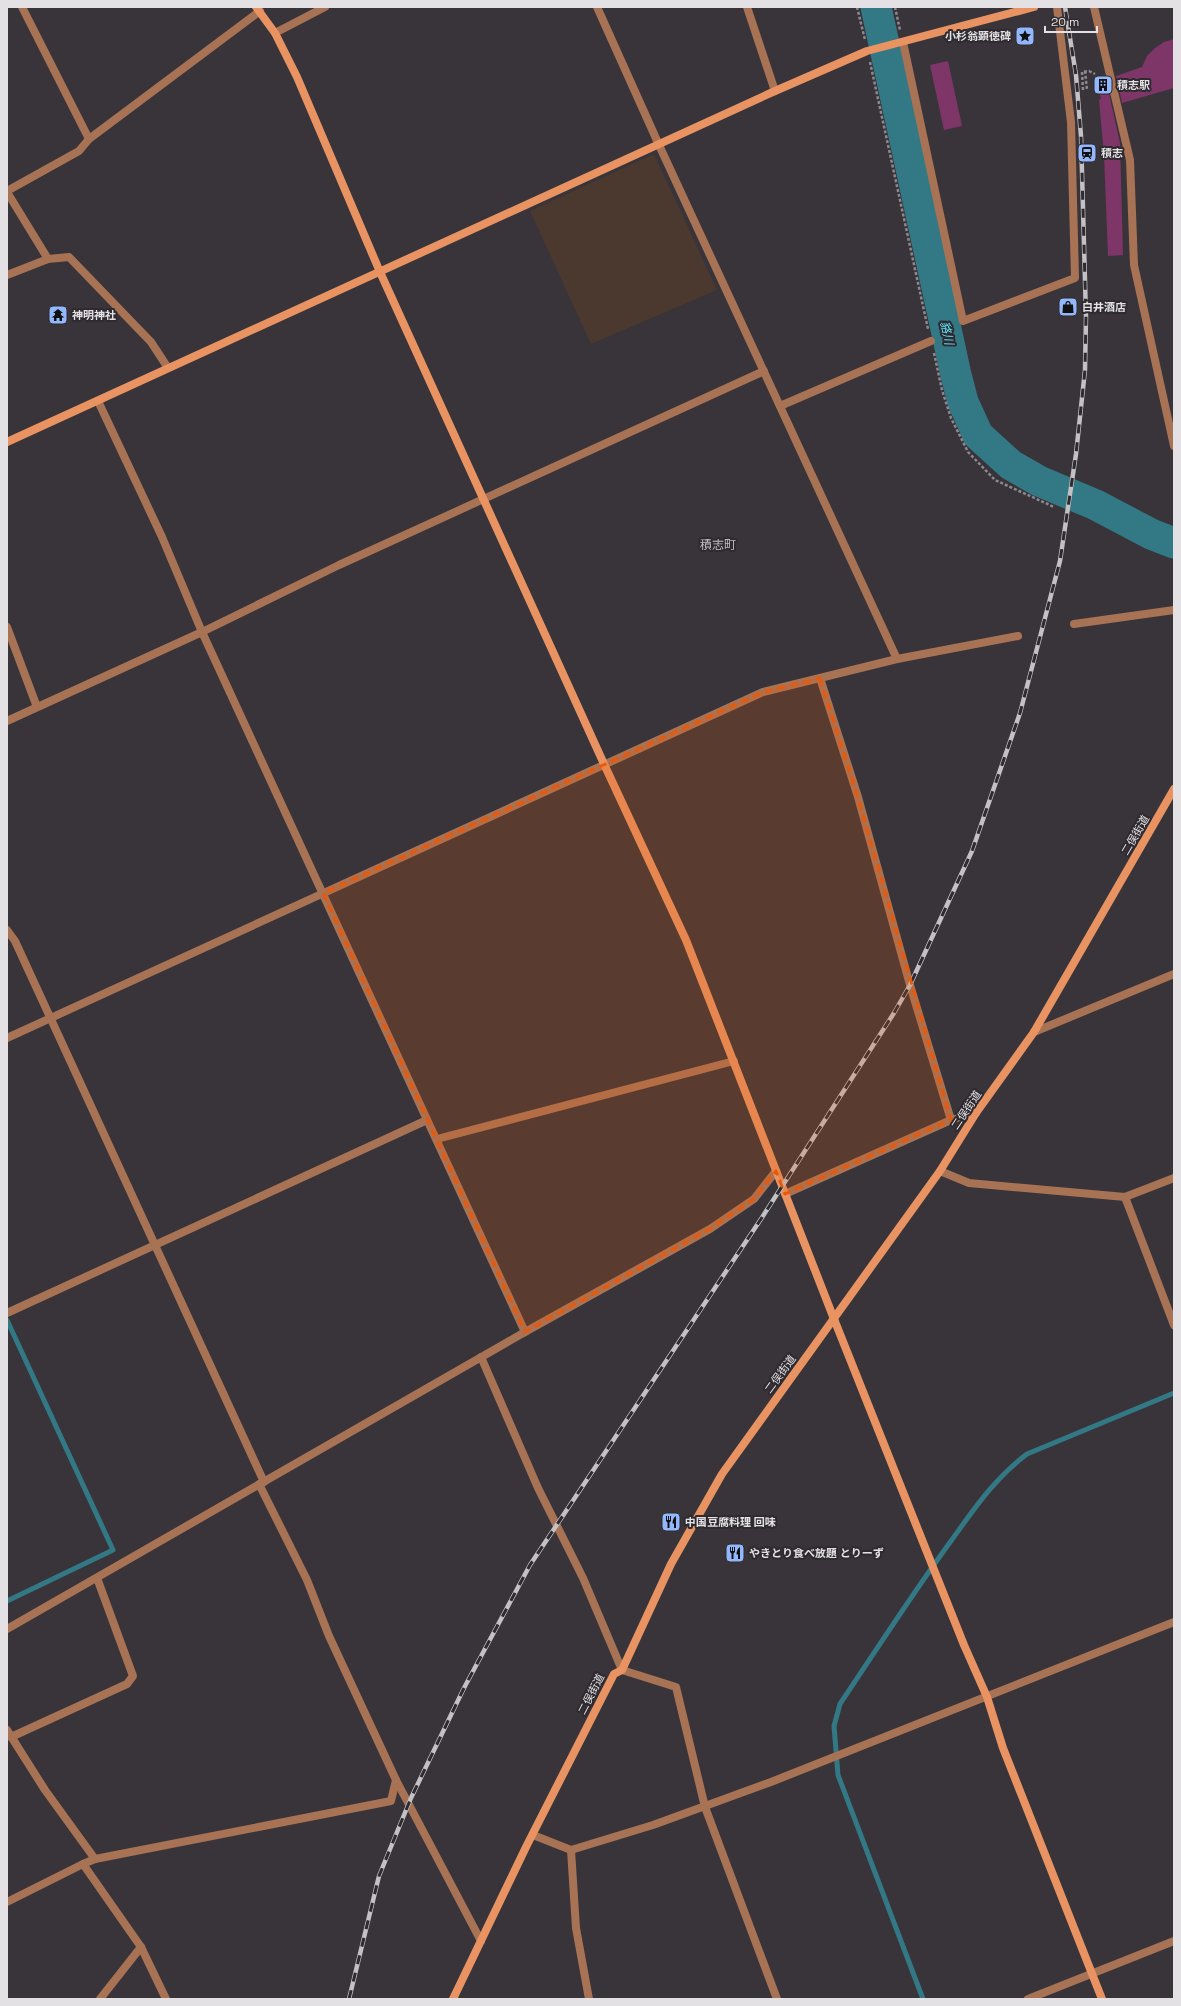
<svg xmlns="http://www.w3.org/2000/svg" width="1181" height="2006" viewBox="0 0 1181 2006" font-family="'Space Grotesk','Noto Sans JP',sans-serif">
<rect width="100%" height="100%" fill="#38343a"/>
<polygon fill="#4b3930" points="654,154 717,290 591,344 530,211"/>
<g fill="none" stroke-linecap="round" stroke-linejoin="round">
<g stroke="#337985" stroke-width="5">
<polyline points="7,1601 113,1550 7,1320"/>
<path d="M923 1999 838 1775 834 1726 840 1704C877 1649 912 1594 951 1541 974 1509 995 1478 1027 1454L1174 1393"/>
</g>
<polyline stroke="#337985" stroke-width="31" points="876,7 956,375 963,402 978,435 1011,465 1039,481 1096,505 1151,534 1174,543"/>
</g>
<g fill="#7e3568">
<polygon points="1174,39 1174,88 1122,103 1116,76 1142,67 1147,56 1155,48 1164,42"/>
<polygon points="948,61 962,126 944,130 930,65"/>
<polygon points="1106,80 1120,143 1123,255 1108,256 1104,155 1099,100 1101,99 1097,83"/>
</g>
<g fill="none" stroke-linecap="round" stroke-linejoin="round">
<g stroke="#8c898e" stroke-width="2.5" stroke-dasharray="3 2" stroke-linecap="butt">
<polyline points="857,7 865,40"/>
<polyline points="895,7 900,30"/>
<polyline points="870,62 928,329"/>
<polyline points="1085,71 1087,90"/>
<polyline points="1083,90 1082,72 1089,71 1095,74"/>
<polyline points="934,353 942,390 951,418 968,452 995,480 1054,507"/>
</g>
<g stroke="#a87254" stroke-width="8">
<polyline points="22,7 89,139"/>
<polyline points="747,7 775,91"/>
<polyline points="1094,7 1130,160 1134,265 1174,446"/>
<polyline points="275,33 325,7"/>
<polyline points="903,42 963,321 1075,278 1071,122 1057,7"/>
<polyline points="7,191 79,151 89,139 260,11"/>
<polyline points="7,192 48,259"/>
<polyline points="7,275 48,259 69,257 151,342 168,368"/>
<polyline points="98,401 162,537 202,632 525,1332"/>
<polyline points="780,406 931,341"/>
<polyline points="1074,624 1174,610"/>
<polyline points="7,627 37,707"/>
<polyline points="897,659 1018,636"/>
<polyline points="820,678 858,797 910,985 951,1120"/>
<polyline points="7,721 202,632 339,565 764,371"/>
<polyline points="7,930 15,941 264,1482"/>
<polyline points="1034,1032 1174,974"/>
<polyline points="7,1038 763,692 897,659 659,145 597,7"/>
<polyline points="437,1139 734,1061"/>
<polyline points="940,1171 969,1183 1125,1197 1174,1178"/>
<polyline points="785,1194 951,1120 976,1113"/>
<polyline points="1125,1197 1174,1325"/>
<polyline points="7,1313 427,1120"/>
<polyline points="481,1357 538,1488 583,1578 622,1670 676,1687 705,1807 777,1999"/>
<polyline points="7,1629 525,1332 710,1229 754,1199 776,1171"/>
<polyline points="7,1730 45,1790 95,1859"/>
<polyline points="11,1737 127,1684 133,1676 97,1578"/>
<polyline points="396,1780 481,1941"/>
<polyline points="533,1835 571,1850 653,1825 771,1782 1174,1622"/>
<polyline points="571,1850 576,1928 589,1999"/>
<polyline points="7,1902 83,1864"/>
<polyline points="100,1999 141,1947"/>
<polyline points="166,1999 141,1947 83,1864 95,1859 391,1801 396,1780 329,1636 307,1580 259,1484"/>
<polyline points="1028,1999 1174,1941"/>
</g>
<g stroke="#e89361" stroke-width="8">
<polyline points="256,7 275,33 297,77 380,272 604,764 686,940 834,1319 964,1645 987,1697 1003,1748 1102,1999"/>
<polyline points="7,442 775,91 867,51 1034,7"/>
<polyline points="453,1999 526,1847 614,1674 622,1670 671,1564 722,1474 940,1171 976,1113 1034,1032 1174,789"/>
</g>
<defs>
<polyline id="rail" points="349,1999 379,1876 411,1798 464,1688 530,1565 761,1219 894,1013 910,985 972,851 1020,713 1060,561 1076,454 1085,370 1086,317 1081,136 1076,75 1065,7"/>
</defs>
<use href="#rail" stroke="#c3c1c4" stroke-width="4.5"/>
<use href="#rail" stroke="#2e2a2f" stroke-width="3" stroke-dasharray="9" stroke-linecap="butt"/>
</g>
<path fill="#e8590c" fill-opacity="0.2" stroke="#e8590c" stroke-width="3" stroke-dasharray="8 5" stroke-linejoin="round" d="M820 678 858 797 951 1120 785 1194 776 1171 754 1199 710 1229 525 1332 323 893 763 692Z"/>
<defs>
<symbol id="sight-square" viewBox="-11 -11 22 22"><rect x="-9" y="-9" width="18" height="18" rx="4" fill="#93b7fd" stroke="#2e2a2f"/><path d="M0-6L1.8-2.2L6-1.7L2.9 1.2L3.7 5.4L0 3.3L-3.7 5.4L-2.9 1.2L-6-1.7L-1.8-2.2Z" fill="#111"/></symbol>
<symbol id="building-square" viewBox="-11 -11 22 22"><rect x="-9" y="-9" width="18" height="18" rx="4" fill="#93b7fd" stroke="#2e2a2f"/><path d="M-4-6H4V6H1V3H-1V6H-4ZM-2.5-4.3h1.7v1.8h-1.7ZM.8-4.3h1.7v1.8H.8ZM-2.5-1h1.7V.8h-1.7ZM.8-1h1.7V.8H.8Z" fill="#111"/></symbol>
<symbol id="station-square" viewBox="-11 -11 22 22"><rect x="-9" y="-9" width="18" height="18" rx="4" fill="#93b7fd" stroke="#2e2a2f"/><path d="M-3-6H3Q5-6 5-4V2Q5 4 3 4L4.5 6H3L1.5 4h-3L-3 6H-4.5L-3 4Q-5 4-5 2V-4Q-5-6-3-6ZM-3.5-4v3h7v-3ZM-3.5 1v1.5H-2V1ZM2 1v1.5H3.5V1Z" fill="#111"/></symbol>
<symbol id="shop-square" viewBox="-11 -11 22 22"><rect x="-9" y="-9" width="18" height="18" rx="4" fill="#93b7fd" stroke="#2e2a2f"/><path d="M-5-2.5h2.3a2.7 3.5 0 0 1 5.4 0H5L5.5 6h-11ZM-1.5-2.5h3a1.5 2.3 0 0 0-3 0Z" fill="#111"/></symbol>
<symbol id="temple-square" viewBox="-11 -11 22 22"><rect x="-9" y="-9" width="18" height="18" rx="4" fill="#93b7fd" stroke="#2e2a2f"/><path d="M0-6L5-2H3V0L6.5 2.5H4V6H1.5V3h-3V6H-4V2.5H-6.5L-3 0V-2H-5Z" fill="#111"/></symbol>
<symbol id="restaurant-square" viewBox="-11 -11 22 22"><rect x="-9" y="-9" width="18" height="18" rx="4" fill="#93b7fd" stroke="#2e2a2f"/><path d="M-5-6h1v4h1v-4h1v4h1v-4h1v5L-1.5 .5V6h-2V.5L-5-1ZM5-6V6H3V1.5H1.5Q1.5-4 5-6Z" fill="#111"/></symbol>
</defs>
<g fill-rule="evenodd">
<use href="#sight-square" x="1014" y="25" width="22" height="22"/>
<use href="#building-square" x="1092" y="74" width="22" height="22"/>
<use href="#station-square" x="1076" y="142" width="22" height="22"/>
<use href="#shop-square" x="1057" y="296" width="22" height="22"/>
<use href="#temple-square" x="47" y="304" width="22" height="22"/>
<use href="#restaurant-square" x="660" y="1511" width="22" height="22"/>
<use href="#restaurant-square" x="724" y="1542" width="22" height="22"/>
</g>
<g text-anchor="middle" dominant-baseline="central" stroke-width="4" stroke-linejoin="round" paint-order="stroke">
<g font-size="11" font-weight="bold" fill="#e3e1e4" stroke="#2e2a2f" text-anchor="start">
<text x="1011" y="36" text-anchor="end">小杉翁顕徳碑</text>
<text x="1117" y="85">積志駅</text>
<text x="1101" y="153">積志</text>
<text x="1082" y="307">白井酒店</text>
<text x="72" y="315">神明神社</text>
<text x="685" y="1522">中国豆腐料理 回味</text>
<text x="749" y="1553">やきとり食べ放題 とりーず</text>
</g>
<g font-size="11" fill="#e3e1e4" stroke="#2e2a2f">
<text transform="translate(1135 835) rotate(-60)">二俣街道</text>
<text transform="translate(966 1110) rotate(-56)">二俣街道</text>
<text transform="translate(780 1374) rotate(-54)">二俣街道</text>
<text transform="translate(591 1694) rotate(-63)">二俣街道</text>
</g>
<g font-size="12" font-style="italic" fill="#5fe5fb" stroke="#2e2a2f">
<text transform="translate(947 333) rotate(78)">貉川</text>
</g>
<g font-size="12" fill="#c2bdc4" stroke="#2e2a2f">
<text x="718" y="545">積志町</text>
</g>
</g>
<rect width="1181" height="2006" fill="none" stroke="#e3e1e4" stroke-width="16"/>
<path d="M1045 26v6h52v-6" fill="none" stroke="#e3e1e4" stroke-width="2"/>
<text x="1051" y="26" font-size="12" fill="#e3e1e4" stroke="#2e2a2f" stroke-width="3" paint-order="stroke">20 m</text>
</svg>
